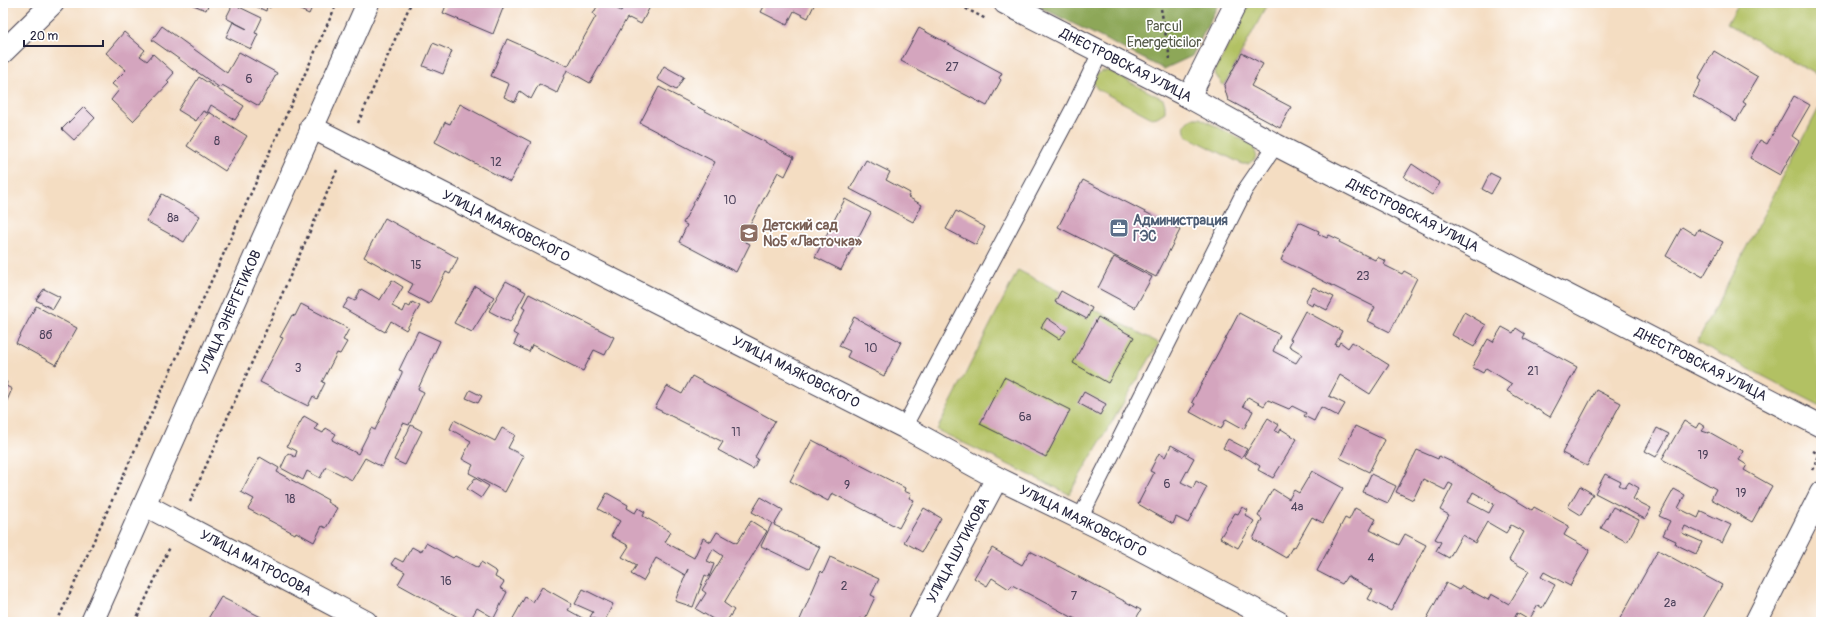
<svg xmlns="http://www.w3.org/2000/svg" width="1824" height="625" viewBox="0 0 1824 625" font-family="Pangolin,sans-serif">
<rect width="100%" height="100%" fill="#fff"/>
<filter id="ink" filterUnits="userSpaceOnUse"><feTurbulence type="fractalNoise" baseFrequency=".025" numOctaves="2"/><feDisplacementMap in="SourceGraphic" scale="8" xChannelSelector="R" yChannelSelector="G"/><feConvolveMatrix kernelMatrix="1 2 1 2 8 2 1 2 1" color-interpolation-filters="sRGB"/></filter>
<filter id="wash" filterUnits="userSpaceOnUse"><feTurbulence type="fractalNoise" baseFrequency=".012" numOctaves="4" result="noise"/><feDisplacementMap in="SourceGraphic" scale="16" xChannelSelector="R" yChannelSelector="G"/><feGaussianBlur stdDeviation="0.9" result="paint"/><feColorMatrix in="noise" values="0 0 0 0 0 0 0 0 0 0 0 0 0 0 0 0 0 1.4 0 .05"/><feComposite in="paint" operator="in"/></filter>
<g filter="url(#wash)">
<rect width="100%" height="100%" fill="#f4ddc2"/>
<g fill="#b2c163" stroke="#6a724f">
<polygon points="1250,3 1268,3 1224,86 1214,73"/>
<polygon points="1739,3 1821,3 1821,77 1727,24"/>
<polygon points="1102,71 1109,71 1163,99 1165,104 1165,112 1157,117 1152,118 1097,89 1093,82 1097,74"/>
<polygon points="1821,104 1821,406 1697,342"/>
<path d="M1193 118H1200L1253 145 1256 154 1255 159 1248 164H1242L1187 136C1182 128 1184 122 1193 118Z"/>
<polygon points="1018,270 1159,343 1069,494 937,430"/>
</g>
<polygon fill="#8da759" stroke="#58644a" points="1032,3 1219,3 1192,56 1164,69"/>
<g id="blocks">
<g fill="#d4a5be" fill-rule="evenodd">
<polygon points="188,3 209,3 206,10"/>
<polygon points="249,3 272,3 270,8 267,6 266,11"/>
<polygon points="285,3 314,3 309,14"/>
<polygon points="447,3 505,3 493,34 443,13"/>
<polygon points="599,3 607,3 621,11 624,5 620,3 652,3 641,24 629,18 629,19 627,18 590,83 567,70 557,93 539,84 531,99 520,91 515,102 504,97 509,84 491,76 507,39 568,66 596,16 593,14"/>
<polygon points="766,3 815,3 808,18 794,11 787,25 761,12"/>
<polygon points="233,4 262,18 255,33 258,34 251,49 226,37 233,22 247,29 226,18"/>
<polygon points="162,26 227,73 239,52 277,73 259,106 222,85 220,88 152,40"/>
<polygon points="919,28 1002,73 999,78 1001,80 987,106 901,61"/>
<polygon points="124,32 145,50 140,56 147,61 153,54 174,73 167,81 169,83 133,121 111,100 119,90 112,84 126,70 106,53"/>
<polygon points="433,43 452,51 443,74 423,66"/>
<polygon points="1714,51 1758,77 1743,102 1746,104 1736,121 1693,96 1701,81 1698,79"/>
<polygon points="1242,53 1263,64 1251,86 1291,107 1280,128 1228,100 1224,86"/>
<polygon points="664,66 684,77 676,90 657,79"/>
<polygon points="199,77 244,106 235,120 211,105 207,113 203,111 196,121 178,110"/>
<polygon points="659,87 794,157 785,176 778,172 742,240 750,244 736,272 679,242 687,225 683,223 715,162 640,123"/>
<polygon points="1794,96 1810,105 1792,136 1799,141 1780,175 1750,158 1760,140 1767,144"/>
<polygon points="460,104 531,142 510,182 435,142 445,122 450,124"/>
<polygon points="84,107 95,118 74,140 62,129"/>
<polygon points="209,112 247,136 225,171 187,146"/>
<polygon points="866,160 890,172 886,180 910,193 908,197 922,205 913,222 850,189"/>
<polygon points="1412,164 1440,183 1432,195 1404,177"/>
<polygon points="1490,173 1500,178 1491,194 1482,189"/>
<polygon points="1083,180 1180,230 1156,277 1058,227"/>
<polygon points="162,194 200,216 184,242 146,221"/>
<polygon points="845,199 871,213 841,270 815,257"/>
<polygon points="956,211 985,227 976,245 946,229"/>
<polygon points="385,218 458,258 450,274 446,272 429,304 408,293 413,284 364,257"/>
<polygon points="1299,222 1319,231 1318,234 1327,238 1329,235 1340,240 1339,242 1375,260 1377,257 1386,261 1384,265 1402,274 1404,271 1417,278 1390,332 1368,321 1375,307 1281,260"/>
<polygon points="1682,227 1695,235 1698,229 1723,242 1703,277 1666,256"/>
<polygon points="1114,257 1152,277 1135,308 1098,288"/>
<polygon points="392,280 403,287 392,306 403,312 406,305 410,307 412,302 420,306 406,330 391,321 385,332 343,308 349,298 355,301 361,289 380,300"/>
<polygon points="506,281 526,292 510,322 489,311"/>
<polygon points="475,286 494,297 472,332 454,323"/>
<polygon points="1313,287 1334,297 1327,310 1313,303 1312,306 1305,302"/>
<polygon points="44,289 60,297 53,309 36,300"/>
<polygon points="1061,291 1092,308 1087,319 1055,302"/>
<polygon points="529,294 614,337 605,355 594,350 583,371 532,345 529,352 514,344 518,336 513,333 525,309 522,307"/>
<polygon points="301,304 349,329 343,340 347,342 340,354 337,353 322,382 325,383 317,399 313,396 308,406 260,382 283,338 280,337 292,315 295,316"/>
<polygon points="36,306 77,328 56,365 16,343"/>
<polygon points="1305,311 1342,331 1335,345 1338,346 1340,342 1348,348 1352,342 1389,365 1370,394 1340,375 1329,396 1345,404 1338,416 1321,407 1314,421 1304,416 1306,413 1292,406 1289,409 1268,400 1264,406 1248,397 1243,406 1253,411 1244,429 1226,419 1221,429 1190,412 1195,404 1192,402 1239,313 1280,335 1273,351 1296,363 1302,354 1289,346 1292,340 1290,339"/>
<polygon points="1464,312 1486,325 1474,347 1452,335"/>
<polygon points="854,317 901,342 884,376 847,357 850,351 839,346"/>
<polygon points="1098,317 1134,337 1108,383 1073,363"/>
<polygon points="1047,318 1066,331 1059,339 1041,327"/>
<polygon points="1502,327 1513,333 1516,328 1525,334 1523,338 1577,367 1550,417 1507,391 1512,384 1486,368 1483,373 1472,367 1488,339 1493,342"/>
<polygon points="418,331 440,341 418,389 424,392 409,425 403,423 382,467 365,458 352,480 326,467 320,478 307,471 303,480 281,468 288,453 295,457 297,451 287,446 304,416 318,424 315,429 323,433 326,428 336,434 332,440 358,454 371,428 375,430 402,373 402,371 399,370"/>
<polygon points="692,376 775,421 755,457 758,459 753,469 718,450 723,442 655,408 667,386 682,394"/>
<polygon points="1004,377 1070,410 1046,457 980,424"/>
<polygon points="3,380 7,382 6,386 12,389 3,410"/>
<polygon points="470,390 482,396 478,403 466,398"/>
<polygon points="1596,390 1621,403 1587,466 1562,453"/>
<polygon points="1084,392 1106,404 1100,415 1078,403"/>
<polygon points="1268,418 1279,425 1275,431 1279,433 1281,429 1297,439 1273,478 1258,470 1260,466 1244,456"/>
<polygon points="454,420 495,441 502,428 515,435 508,448 524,456 505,492 469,473 473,465 462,459 471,441 450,429"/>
<polygon points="1684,421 1696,428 1699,423 1705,427 1702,431 1708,433 1709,432 1743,451 1739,460 1747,465 1744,470 1772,486 1752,522 1711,499 1716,489 1662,459"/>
<polygon points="411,425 422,431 405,465 394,460"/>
<polygon points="1355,426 1385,440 1369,472 1340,458"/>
<polygon points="1657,428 1669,434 1656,457 1645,451"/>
<polygon points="1228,439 1247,449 1241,458 1223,448"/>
<polygon points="812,440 905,488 904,491 911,494 909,498 914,500 899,528 832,493 828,501 790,481"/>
<polygon points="1171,445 1194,458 1181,482 1193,488 1196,481 1207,487 1188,523 1176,517 1173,524 1138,504 1154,473 1150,471 1159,453 1165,457"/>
<path d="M1417 450 1438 459 1439 456 1456 464 1532 510 1534 507 1569 526 1564 535 1590 550 1570 586 1544 572 1541 577 1555 585 1542 608 1538 605 1529 620 1517 613 1514 619 1518 622H1425L1446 583 1459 590 1462 586 1488 600 1491 594 1509 604 1529 571 1509 560 1524 532 1511 525 1506 533 1487 522 1475 543 1462 535 1449 558 1436 551 1441 542 1435 539 1449 515 1440 510 1453 485 1449 483 1445 490 1423 479 1413 500 1396 492ZM1473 492 1494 504 1489 513 1468 502Z"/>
<polygon points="260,457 279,468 277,472 328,500 327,502 337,508 326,528 322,526 314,542 296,532 295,534 248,509 254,499 241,492"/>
<polygon points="1312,471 1343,488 1323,523 1312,517 1295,547 1293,546 1286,558 1253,539 1262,519 1258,516 1273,489 1289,499 1294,490 1299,493"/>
<polygon points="1371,474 1396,486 1388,503 1363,492"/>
<polygon points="1605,474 1621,482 1619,485 1625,488 1629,482 1639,488 1633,499 1651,508 1645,519 1595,493"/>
<polygon points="475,478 489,486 481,498 467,489"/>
<polygon points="1580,486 1593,494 1581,515 1568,507"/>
<polygon points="1674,489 1685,495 1678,508 1698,518 1701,511 1731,525 1722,543 1685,526 1682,533 1702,542 1696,554 1675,544 1676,541 1663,535 1670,521 1659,516"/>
<polygon points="607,493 628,505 627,508 635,513 638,508 645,512 643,516 671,532 665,542 694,558 703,538 711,542 717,532 737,543 751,521 767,531 724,603 734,610 726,622 718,622 696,609 706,593 702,590 723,556 713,549 707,561 714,564 709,577 705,575 693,607 675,601 688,569 685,575 656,558 643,581 631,574 637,565 622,557 629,546 611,536 620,521 598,509"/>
<polygon points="761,497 783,510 774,525 820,547 809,569 761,546 772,523 752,512"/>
<polygon points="1242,507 1248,510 1245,515 1254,521 1238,548 1220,538 1235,513 1238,514"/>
<polygon points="1613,507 1639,520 1627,542 1601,528"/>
<polygon points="924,508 941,518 922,552 904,542"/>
<polygon points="1355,508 1376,519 1370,530 1399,545 1405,534 1426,545 1391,611 1368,599 1373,590 1347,576 1342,584 1317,571 1345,518 1349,520"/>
<polygon points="426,543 453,558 455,556 478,568 481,562 497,572 495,577 504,582 500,588 507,592 494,618 477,608 469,622 467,622 398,584 405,572 391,564 395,558 403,562 412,547 421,552"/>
<polygon points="992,548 1022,565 1030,551 1141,610 1134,622 1081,622 1012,585 1009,589 992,578 987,586 974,578"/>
<polygon points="1658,550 1722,585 1701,622 1618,622"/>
<polygon points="830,557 879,579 871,595 875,597 864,621 860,618 859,622 799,622 821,571 823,573"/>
<polygon points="542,587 572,604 568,610 586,620 585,622 511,622 525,597 533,602"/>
<polygon points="583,589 613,604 604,622 590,617 593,612 575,604"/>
<polygon points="221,597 271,622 206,622"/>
</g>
</g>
</g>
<g filter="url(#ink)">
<use href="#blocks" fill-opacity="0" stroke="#423e4f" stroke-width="1"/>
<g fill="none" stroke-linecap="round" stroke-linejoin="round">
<defs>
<g id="service">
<polyline points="904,427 1074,107 1100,53"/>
<polyline points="1080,518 1245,190 1276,145"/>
</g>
<g id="minor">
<polyline points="1005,3 1189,97 1276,145 1821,426"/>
<polyline points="3,52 53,3"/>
<polyline points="1189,97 1236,3"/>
<polyline points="311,127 904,427 997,478 1096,526 1278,622"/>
<polyline points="145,505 366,622"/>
<polyline points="920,622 997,478"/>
<polyline points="1756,622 1821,493"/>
</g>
<polyline id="tertiary" points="92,622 368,3"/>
</defs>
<use href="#service" stroke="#423e4f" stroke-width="17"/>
<use href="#minor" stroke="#423e4f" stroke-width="24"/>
<use href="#tertiary" stroke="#423e4f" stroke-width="24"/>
<g stroke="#423e4f" stroke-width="2.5" stroke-dasharray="3 3" stroke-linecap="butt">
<polyline points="955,3 986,19"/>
<polyline points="1160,3 1170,59"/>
<polyline points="358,123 411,3"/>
<polyline points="1813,451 1821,455"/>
<polyline points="1812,470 1820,454"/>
<polyline points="190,502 338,168"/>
<polyline points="57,622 337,3"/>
<polyline points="135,622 170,547"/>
</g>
<use href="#service" stroke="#fff" stroke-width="15"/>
<use href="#minor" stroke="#fff" stroke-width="22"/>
<use href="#tertiary" stroke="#fff" stroke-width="22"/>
</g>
</g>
<defs>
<symbol id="office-square" viewBox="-11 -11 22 22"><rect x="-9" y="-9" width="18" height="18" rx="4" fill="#5c6f8a" stroke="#fff"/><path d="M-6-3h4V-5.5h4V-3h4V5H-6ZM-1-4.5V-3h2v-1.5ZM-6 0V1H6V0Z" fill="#fff"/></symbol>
<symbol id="school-square" viewBox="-11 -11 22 22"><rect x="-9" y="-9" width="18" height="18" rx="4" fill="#8d6e63" stroke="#fff"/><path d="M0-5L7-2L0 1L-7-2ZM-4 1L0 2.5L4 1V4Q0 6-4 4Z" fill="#fff"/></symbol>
</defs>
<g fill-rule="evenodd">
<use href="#office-square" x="1108" y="217" width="22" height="22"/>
<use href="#school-square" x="738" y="222" width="22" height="22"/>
</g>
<g text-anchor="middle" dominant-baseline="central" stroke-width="3.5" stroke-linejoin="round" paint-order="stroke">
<g font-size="12" fill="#4e435c">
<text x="952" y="67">27</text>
<text x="249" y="79">6</text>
<text x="217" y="141">8</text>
<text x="496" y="162">12</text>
<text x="730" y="200">10</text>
<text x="173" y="218">8а</text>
<text x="416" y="265">15</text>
<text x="1363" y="276">23</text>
<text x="46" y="335">8б</text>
<text x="871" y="348">10</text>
<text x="298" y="368">3</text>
<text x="1533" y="371">21</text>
<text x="1025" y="417">6а</text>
<text x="736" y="432">11</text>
<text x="1703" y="455">19</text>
<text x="1167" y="484">6</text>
<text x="847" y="485">9</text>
<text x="1741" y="493">19</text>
<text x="290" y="499">18</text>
<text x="1297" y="507">4а</text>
<text x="1371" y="558">4</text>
<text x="446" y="581">16</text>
<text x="844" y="586">2</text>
<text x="1074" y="596">7</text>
<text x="1670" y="603">2а</text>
</g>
<g font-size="14" fill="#545a49" stroke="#fff">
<text x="1164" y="26">Parcul<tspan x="1164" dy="16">Energeticilor</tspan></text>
</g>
<g font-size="14" fill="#22223b" stroke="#fff">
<text transform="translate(1126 65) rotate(27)">ДНЕСТРОВСКАЯ УЛИЦА</text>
<text transform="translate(1413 215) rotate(27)">ДНЕСТРОВСКАЯ УЛИЦА</text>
<text transform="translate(506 226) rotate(27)">УЛИЦА МАЯКОВСКОГО</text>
<text transform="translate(230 312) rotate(-66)">УЛИЦА ЭНЕРГЕТИКОВ</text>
<text transform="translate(1701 364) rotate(27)">ДНЕСТРОВСКАЯ УЛИЦА</text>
<text transform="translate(796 372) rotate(27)">УЛИЦА МАЯКОВСКОГО</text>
<text transform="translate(1083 521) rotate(27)">УЛИЦА МАЯКОВСКОГО</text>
<text transform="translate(958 550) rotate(-62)">УЛИЦА ШУТИКОВА</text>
<text transform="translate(256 563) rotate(28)">УЛИЦА МАТРОСОВА</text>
</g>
<g font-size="14" font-weight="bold" fill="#4e5e75" stroke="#fff" text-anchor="start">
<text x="1133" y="220">Администрация<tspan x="1133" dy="16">ГЭС</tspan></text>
</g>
<g font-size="14" font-weight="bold" fill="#785e54" stroke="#fff" text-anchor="start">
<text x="763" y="225">Детский сад<tspan x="763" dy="16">№5 «Ласточка»</tspan></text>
</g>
</g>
<rect width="1824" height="625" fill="none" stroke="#fff" stroke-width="16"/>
<path d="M24 40v6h79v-6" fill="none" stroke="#22223b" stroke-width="2"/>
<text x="30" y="40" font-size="12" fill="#22223b" stroke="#ffffff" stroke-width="3" paint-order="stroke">20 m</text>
</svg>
